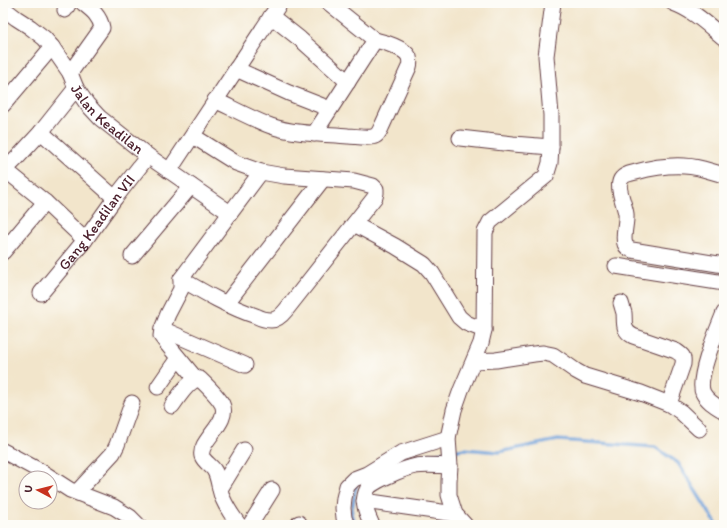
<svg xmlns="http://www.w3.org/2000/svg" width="727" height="528" viewBox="0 0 727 528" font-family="Itim,sans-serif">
<rect width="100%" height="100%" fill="#fdfcf7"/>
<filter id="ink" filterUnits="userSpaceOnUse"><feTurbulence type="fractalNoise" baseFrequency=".025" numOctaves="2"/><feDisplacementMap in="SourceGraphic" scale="8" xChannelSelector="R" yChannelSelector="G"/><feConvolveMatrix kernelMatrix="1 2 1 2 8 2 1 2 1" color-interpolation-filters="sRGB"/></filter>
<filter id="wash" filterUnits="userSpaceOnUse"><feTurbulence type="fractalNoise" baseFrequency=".012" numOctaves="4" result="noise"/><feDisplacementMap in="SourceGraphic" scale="16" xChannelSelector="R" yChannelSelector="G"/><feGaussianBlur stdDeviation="0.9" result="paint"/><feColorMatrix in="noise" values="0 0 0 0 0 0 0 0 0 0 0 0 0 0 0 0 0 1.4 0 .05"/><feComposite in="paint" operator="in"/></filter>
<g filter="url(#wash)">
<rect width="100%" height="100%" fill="#f2e5cb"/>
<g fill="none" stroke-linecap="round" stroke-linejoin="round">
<g stroke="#6d9fd8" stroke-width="3.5">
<polyline points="453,451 464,449 499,452 558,440 655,447 678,463 717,525"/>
<polyline points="395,464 418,457 445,452"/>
<polyline points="356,486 351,515 357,525"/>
</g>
</g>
</g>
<g filter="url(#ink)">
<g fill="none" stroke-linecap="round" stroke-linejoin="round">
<defs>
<g id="minor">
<path d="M673 3C693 10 708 25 724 38"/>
<path id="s1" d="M3 8 16 18 30 27 44 38 52 47 70 73 76 88 87 104 100 118 148 156 230 213"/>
<polyline points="65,10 69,3"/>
<polyline points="271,16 300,39 348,82"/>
<polyline points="236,69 289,93 330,109"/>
<path d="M70 73 102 28C100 16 92 10 83 3"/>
<path d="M215 100C234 109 252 119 271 126 293 134 324 134 348 136 355 136 369 139 375 136 379 134 380 130 382 126L409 67C410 64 410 61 409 57 405 48 384 42 375 40"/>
<polyline points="3,105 52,47"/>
<polyline points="41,132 115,198"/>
<polyline points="314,134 375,40 329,3"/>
<polyline points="460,138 513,144 551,147"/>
<polyline points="3,168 45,202 85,240"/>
<polyline points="169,171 280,3"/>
<polyline points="3,172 17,158 41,132 76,88"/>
<path d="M724 175C717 173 710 171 703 169 681 163 658 166 636 172 632 173 625 174 622 178 615 185 625 205 626 214 627 222 622 237 625 244 626 247 629 249 632 250L724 265"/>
<polyline points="354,224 395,246 424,264 432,273 459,317 466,323 484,330"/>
<polyline points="3,252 45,202"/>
<polyline points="132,256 191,186"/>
<polyline points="616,266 724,283"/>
<path d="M181 279C205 293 229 307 256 316 260 318 266 320 271 320 277 320 282 315 286 310L375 197 376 193V189L373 186 354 181 284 176 261 172 236 163 193 136"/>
<path id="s2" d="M41 293 85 240 115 198 148 156"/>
<path d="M621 303C622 306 623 310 624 313 625 323 622 330 633 336L676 351C682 355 684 356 683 364L669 404"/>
<polyline points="226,304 323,179"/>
<path d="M724 313C718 328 696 379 703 393 707 401 716 406 724 411"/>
<polyline points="162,329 245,365"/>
<polyline points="474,361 496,360 534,354 543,353 553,355 576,371 585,376 641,393 669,404 681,412 699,429"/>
<polyline points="196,379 167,344 161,336 162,329 168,314 181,289 181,279 261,172"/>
<polyline points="158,387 178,358"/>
<path d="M172 406C178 398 189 379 200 379 206 385 218 396 222 404 231 422 198 441 202 456 204 462 211 465 214 470 219 477 219 491 223 499 227 508 233 517 239 525"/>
<polyline points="3,451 42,472 70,490 114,507 130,517 138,525"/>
<polyline points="220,489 244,450"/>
<polyline points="77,492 113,453 117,445 132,403"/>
<polyline points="364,501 455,514"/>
<polyline points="250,525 272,490"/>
<polyline points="298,525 299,523"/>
<polyline points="347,525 344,518 343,508 344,498 347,486 354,479 367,474 401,453 448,438"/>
<path d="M372 525C367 514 361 502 367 490 371 481 406 468 416 466 426 464 440 466 450 466"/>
<polyline points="465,525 455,514 449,495 449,481 450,466 448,438 454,410 461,390 481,343 484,330 485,232 490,222 546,176 550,163 551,147 551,115 546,56 553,3"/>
</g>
</defs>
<use href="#minor" stroke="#633d43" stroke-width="17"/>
<use href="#minor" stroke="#fff" stroke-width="15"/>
</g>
</g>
<g text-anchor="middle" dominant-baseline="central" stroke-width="3.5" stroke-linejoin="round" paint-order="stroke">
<g font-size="15" fill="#4a1f2b" stroke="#fdfcf7">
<text stroke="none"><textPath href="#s1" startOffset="155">Jalan Keadilan</textPath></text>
<text stroke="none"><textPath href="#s2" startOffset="90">Gang Keadilan VII</textPath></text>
</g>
</g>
<rect width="727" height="528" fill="none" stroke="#fdfcf7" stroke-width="16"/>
<g transform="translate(38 490) rotate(277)"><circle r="19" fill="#fdfcf7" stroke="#b5a4a5"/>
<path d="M0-3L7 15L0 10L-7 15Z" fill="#c8321e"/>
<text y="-6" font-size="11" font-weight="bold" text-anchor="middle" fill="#4a1f2b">U</text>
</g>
</svg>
